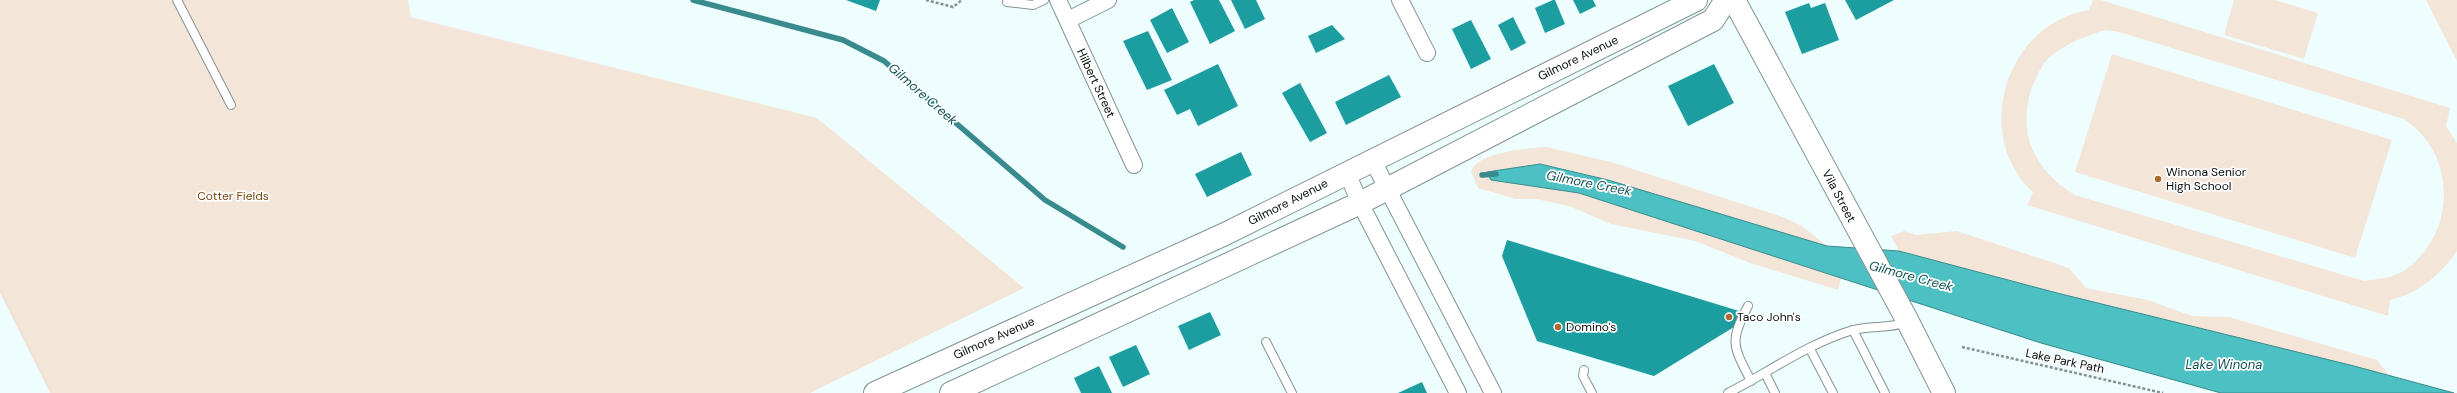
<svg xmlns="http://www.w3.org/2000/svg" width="2457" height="393" viewBox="0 0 2457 393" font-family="'DM Sans',sans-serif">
<rect width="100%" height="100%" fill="#eefefe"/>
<g fill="#f4e5d9" fill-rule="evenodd">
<polygon points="0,0 408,0 411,17 817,118 1024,288 810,393 50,393 0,293"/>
<path d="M2093 0H2101L2450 108 2446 126 2457 143V251C2441 274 2418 294 2390 300L2388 316 2027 205 2033 192C1971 135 2006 23 2089 10ZM2106 30 2119 32 2404 119C2457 154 2457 233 2405 270 2393 278 2378 279 2364 281L2075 195C2036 171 2017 135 2031 90 2035 79 2041 66 2049 58 2065 44 2085 36 2106 30Z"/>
<polygon points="2234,0 2275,0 2318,13 2304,59 2224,35"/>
<polygon points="2426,0 2457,0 2457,61"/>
<polygon points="2112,54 2392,140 2355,258 2075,172"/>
<path d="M1547 147 1611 162 1783 217 1802 226 1827 246 1608 180 1540 164 1487 172 1491 180 1579 193 1841 278 1838 290 1750 263 1695 241 1611 224 1569 206 1536 199H1516L1478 188 1471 171C1478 152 1529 148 1547 147Z"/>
<polygon points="1904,231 1916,235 1957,231 2069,268 2086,288 2148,300 2192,316 2229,317 2377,360 2389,375 2057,293 1899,251 1891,236"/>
</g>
<polygon fill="#4dc0c3" stroke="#388a8c" points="1540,164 1608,180 1827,246 1899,251 2057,293 2354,366 2454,393 2221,393 2041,343 1579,193 1491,180 1487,172"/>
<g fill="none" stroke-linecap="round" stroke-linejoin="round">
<g stroke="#388a8c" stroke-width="5.5">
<polyline points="693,0 843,40 884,61 1045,200 1123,247"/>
<polyline points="1482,175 1496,174"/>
</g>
</g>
<g fill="#1c9da0">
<polygon points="846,0 880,0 876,11"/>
<polygon points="1194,0 1219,0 1235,31 1210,44 1190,2"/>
<polygon points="1231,0 1256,0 1265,19 1245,29"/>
<polygon points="1553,0 1555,0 1565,24 1545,33 1535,8"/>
<polygon points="1573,0 1593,0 1596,6 1580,14"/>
<polygon points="1845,0 1894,0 1856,20"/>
<polygon points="1809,3 1811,8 1825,3 1839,40 1802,54 1785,12"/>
<polygon points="1172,8 1189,42 1167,53 1150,20"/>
<polygon points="1513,17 1526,43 1511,51 1498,25"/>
<polygon points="1471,20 1491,59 1471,69 1452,29"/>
<polygon points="1332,25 1345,39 1316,53 1308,36"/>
<polygon points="1148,31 1172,80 1147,90 1123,41"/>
<polygon points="1218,64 1238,106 1198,126 1190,109 1177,115 1164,90"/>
<polygon points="1714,64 1734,103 1688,126 1668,86"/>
<polygon points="1389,75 1401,97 1346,125 1335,102"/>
<polygon points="1300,83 1327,133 1310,142 1282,93"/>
<polygon points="1241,152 1252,175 1207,197 1195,174"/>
<polygon points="1507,240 1739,311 1734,327 1654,376 1537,341 1502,256"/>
<polygon points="1210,312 1221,335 1189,350 1178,326"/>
<polygon points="1136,345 1150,374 1123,387 1109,357"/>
<polygon points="1099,366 1112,393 1081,393 1074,378"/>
<polygon points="1422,382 1427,393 1398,393"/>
</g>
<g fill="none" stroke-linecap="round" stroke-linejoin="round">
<defs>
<g id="lane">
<polyline points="177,0 231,105"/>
<polyline points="1007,2 1033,5 1044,0"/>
<path d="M1748 306C1729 342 1733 346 1751 381"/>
<polyline points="1853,330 1885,393"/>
<polyline points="1266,342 1292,393"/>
<polyline points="1810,349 1833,393"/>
<polyline points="1584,370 1583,376 1592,393"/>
<polyline points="1765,373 1775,393"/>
<path d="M1728 393C1769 372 1809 343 1853 330 1872 325 1889 329 1907 322"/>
</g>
<g id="street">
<polyline points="1058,0 1134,165"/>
<polyline points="1400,0 1427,53"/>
<polyline points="1068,20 1108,0"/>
<polyline points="1373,161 1493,393"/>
<polyline points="1347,173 1360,203 1458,393"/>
</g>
<g id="secondary">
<polyline points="1734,0 1906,318 1944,393"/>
<polyline points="875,393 1225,234 1696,0"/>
<polyline points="951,393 1360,203 1713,20 1726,0"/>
</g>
</defs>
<use href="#lane" stroke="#849292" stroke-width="10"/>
<use href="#street" stroke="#849292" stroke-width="18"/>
<use href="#secondary" stroke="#849292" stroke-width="24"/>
<g stroke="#869191" stroke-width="2.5" stroke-dasharray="3 2" stroke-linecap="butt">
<polyline points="926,0 953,7 962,0"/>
<polyline points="1962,347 2163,393"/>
</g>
<use href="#lane" stroke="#fff" stroke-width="8"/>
<use href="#street" stroke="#fff" stroke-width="16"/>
<use href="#secondary" stroke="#fff" stroke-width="22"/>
</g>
<g fill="#aa6c32" stroke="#fff" stroke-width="1.5">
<circle cx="2158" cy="179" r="4"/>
<circle cx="1729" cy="317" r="4"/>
<circle cx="1558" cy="327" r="4"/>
</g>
<g text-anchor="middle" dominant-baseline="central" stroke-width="3.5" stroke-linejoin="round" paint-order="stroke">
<g font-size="12" fill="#080d0d" stroke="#fff">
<text transform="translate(1578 58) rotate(-26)">Gilmore Avenue</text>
<text transform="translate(1096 83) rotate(65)">Hilbert Street</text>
<text transform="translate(1839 196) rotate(62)">Vila Street</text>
<text transform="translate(1288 202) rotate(-27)">Gilmore Avenue</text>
<text transform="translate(994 338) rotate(-24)">Gilmore Avenue</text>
<text transform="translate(2065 361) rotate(12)">Lake Park Path</text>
</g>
<g font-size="12" fill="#080d0d" stroke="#fff" text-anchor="start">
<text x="2166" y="172">Winona Senior<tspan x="2166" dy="14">High School</tspan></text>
<text x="1737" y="317">Taco John's</text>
<text x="1566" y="327">Domino's</text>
</g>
<g font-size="12" fill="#78440e" stroke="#fff">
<text x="233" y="196">Cotter Fields</text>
</g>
<g font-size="13" font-style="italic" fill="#135557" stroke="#fff">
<text transform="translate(923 94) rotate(41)">Gilmore Creek</text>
<text transform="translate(1589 183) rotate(11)">Gilmore Creek</text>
<text transform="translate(1911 276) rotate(15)">Gilmore Creek</text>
<text x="2224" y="364">Lake Winona</text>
</g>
</g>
</svg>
